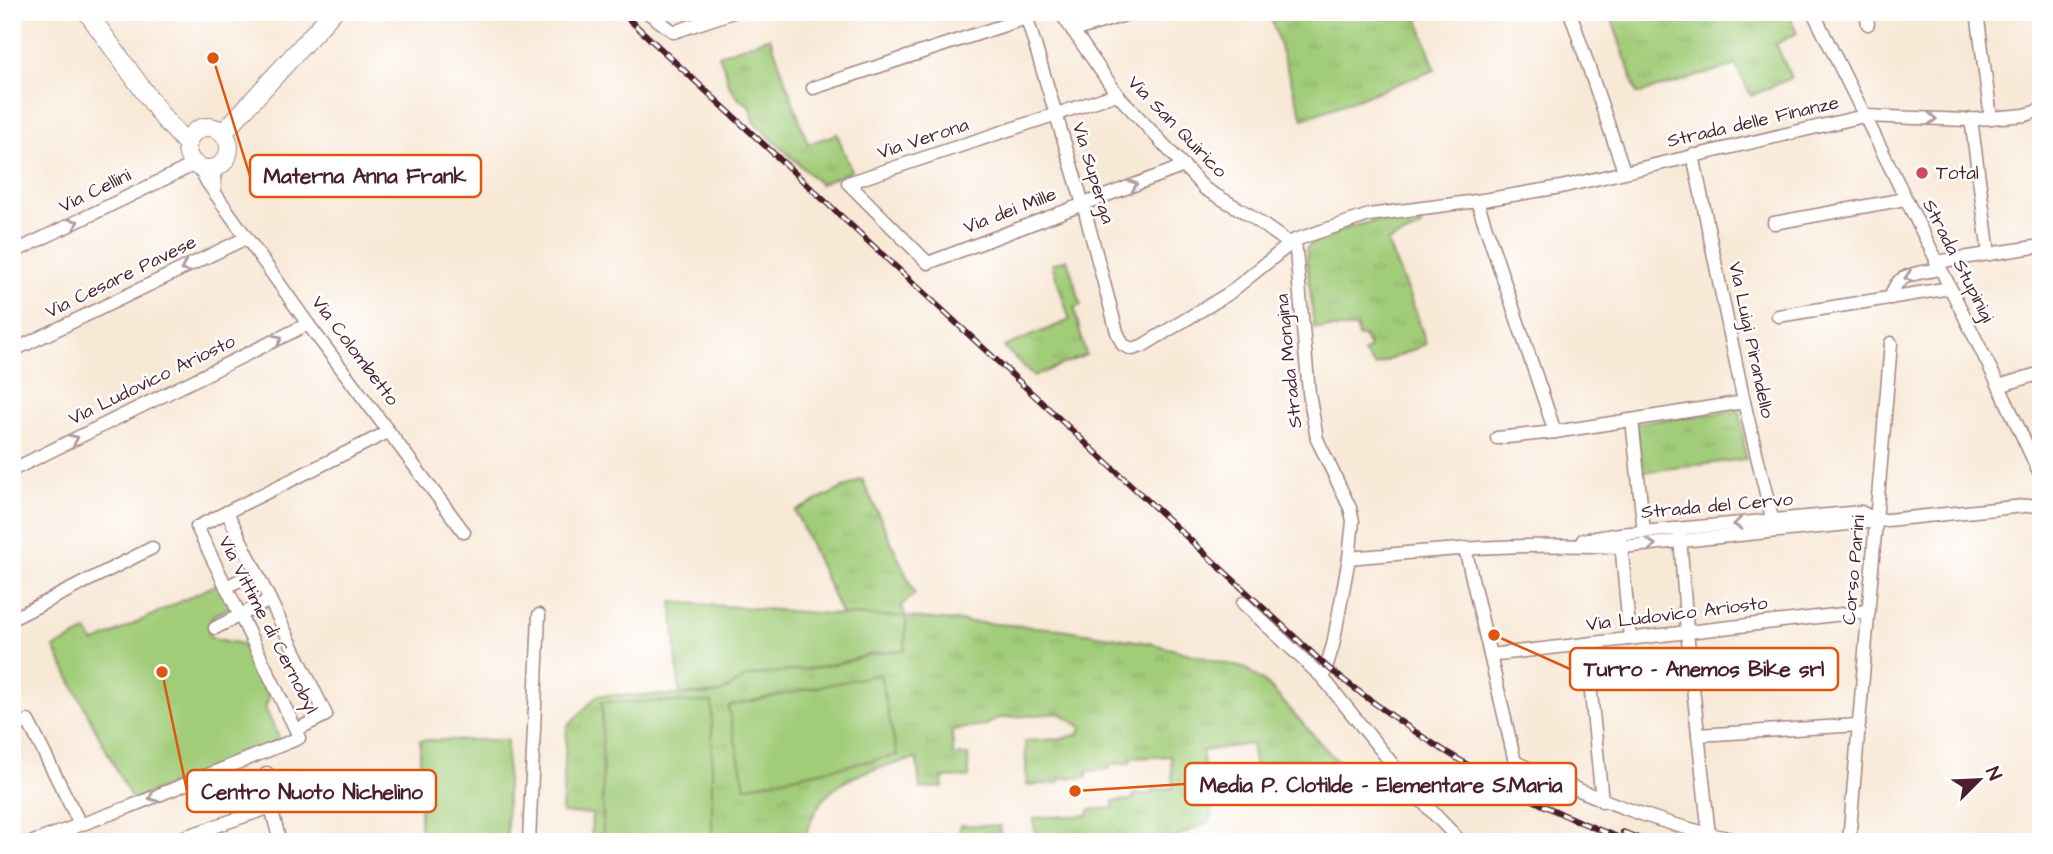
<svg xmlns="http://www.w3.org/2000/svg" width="2053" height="854" viewBox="0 0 2053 854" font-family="'Architects Daughter',sans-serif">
<defs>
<pattern id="grass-tufts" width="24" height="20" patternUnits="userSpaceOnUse" patternTransform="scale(1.75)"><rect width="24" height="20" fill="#a1cc78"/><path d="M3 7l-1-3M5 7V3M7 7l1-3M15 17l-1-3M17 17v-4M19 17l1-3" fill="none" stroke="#8caf68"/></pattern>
</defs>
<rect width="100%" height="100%" fill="#fff"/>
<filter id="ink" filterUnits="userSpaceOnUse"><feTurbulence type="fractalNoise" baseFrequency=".0143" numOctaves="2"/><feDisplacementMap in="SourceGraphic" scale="14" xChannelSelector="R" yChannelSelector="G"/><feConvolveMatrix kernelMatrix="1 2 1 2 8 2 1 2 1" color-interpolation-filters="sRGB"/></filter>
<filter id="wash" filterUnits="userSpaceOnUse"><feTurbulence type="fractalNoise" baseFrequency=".00686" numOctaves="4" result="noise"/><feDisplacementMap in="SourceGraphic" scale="28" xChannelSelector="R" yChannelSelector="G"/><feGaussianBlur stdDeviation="1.57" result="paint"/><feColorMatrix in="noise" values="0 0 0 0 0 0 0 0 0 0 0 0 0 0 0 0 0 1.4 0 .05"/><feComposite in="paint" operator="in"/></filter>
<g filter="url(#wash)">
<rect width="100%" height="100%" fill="#f8e8d6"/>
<g fill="url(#grass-tufts)" stroke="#767652" stroke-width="2">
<polygon points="1269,12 1416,12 1435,70 1303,119"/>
<polygon points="1630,12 1752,12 1754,16 1763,12 1788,12 1797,33 1776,44 1791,78 1751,96 1736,65 1637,94 1612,19"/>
<polygon points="770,37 808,144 837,134 851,171 820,184 755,123 749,105 739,99 728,84 726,72 719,55"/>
<path d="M1419 214 1422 227 1387 242 1416 312 1426 344 1375 366 1363 353 1370 348 1364 336 1358 337 1357 328H1314L1306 249C1326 227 1390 218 1419 214Z"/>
<polygon points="1067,259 1081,305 1074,308 1086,355 1034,376 1004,347 1070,320 1052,264"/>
<polygon points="1740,410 1746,459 1642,472 1636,423"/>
<path d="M862 479 915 594 901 605 906 617 1060 629 1149 643 1246 669 1268 685 1333 757 1365 779 1368 785 1354 788 1350 783 1289 793 1287 776 1257 782 1251 744 1202 751 1212 816 1207 823 1165 842H927V836L959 835 960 825 1000 826 1001 839 1035 836 1034 818 1089 815V810L1113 808V801L1133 800V795L1152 794V790L1173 788 1171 756 1131 758 1130 763 1110 764V769L1087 771V777L1060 778 1059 783 1027 785 1025 741 1062 739 1079 734 1081 727 1060 713 999 718 986 725 952 730 953 755H968L969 777 942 778 943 787 920 789 917 759C875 768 829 776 811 820 808 828 805 834 805 842H591L592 814 562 813 567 727 598 695H709L720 693 748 676 814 668 848 661 871 654 905 649V617L842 615 795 511Z"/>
</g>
<g fill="#a1cc78" stroke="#767652" stroke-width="2">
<polygon points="219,583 231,607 213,616 208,630 212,638 242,644 269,697 265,708 281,742 132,800 54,648 87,631 94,643"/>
<polygon points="672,602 842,615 906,617 905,650 871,654 848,661 814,668 748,676 720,693 680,695"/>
<polygon points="880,674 897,755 745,787 728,706"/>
<polygon points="602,702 712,702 712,842 603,842"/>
<rect x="420" y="740" width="87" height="102"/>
</g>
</g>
<g filter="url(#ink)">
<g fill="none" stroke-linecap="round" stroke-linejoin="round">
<defs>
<g id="street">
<polyline points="647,12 674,32 733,12"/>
<polyline points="1025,12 1083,204 1117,332 1123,345 1132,349 1142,346 1228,294 1295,240 1369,215 1477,201 1561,187 1864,116 1967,120 2025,115 2041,110"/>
<polyline points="1060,12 1117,94 1205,189 1248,214 1290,244"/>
<polyline points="1570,12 1624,171"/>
<polyline points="1813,12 1999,386 2041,476"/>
<polyline points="1866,12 1868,24"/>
<polyline points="1977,12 1991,118"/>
<polyline points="1073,31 1134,12"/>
<polyline points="813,88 1026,18 1027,12"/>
<polyline points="1117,94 848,183 928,263 1184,166"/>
<polyline points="1971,119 1989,254"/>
<polyline points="1693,155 1744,402 1775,531"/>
<polyline points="200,168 207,182 308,324 464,532"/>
<polyline points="215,193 214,173 219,166"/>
<polyline points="1477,201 1555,432 1744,402"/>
<polyline points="1774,223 1905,199"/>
<polyline points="1295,240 1309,393 1317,439 1350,508 1353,521 1349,558 1333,645 1323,678"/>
<polyline points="12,253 195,164"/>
<polyline points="1936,262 2041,246"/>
<path d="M1891 298C1895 272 1917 274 1940 269"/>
<polyline points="1778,316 1950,288"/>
<polyline points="12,351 246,238"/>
<polyline points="1999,386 2041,373"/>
<polyline points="1632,420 1644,532"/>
<polyline points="1497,438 1555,432"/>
<polyline points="12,470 308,324"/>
<polygon points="227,512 326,715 296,730 197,527"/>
<polyline points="227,512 388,432"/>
<polyline points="1680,536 1687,632 1709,835"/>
<polyline points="1583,540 1620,534 1861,512 1877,520"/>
<polyline points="1621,542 1630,639"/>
<path d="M1465 548 1515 762C1590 796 1666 828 1748 842"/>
<path d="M1349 558C1440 550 1530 542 1622 547L2034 505 2041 502"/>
<polyline points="226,587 256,572"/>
<polyline points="1243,603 1323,678 1422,801 1461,842"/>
<polyline points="12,619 152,548"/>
<polyline points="215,628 270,600"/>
<polyline points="1586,644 1602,801"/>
<polyline points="1490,655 1869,611"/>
<polyline points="12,729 28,721 80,824"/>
<polyline points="1698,735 1859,725"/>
<polyline points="267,773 271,807 280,842"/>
<polyline points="12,835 16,842"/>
<polyline points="33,842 129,807 299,738 296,730"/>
<polyline points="170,842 271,807"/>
<polyline points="529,842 539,615"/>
<polyline points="1849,842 1891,343"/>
</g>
<g id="secondary">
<polyline points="87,12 164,119 187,144"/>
<circle cx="208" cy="148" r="21"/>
<polyline points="223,133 333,12"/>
</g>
</defs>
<use href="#street" stroke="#a18480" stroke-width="15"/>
<use href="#secondary" stroke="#a18480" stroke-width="20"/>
<use href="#street" stroke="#fff" stroke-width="12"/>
<use href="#secondary" stroke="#fff" stroke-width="18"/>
<defs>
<g id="rail">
<path d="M621 12 1326 666C1419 741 1519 802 1631 842"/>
<polyline points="1623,832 1648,842"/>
</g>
</defs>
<use href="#rail" stroke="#4a1f2b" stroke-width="6"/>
<use href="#rail" stroke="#fff" stroke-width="3.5" stroke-dasharray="10" stroke-linecap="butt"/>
</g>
<defs><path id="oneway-chevron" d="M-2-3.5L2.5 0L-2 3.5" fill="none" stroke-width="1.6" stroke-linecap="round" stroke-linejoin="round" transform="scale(1.75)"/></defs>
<g stroke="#ae9aa0">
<use href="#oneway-chevron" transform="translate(1932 119) rotate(2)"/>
<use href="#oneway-chevron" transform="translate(1133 185) rotate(-21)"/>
<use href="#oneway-chevron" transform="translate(74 223) rotate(-26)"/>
<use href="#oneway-chevron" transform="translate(185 268) rotate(154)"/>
<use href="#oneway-chevron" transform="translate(1909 277) rotate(162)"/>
<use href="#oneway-chevron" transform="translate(278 339) rotate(-26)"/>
<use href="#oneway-chevron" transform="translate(74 439) rotate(-26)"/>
<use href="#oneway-chevron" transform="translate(1738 524) rotate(174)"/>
<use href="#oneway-chevron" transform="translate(1651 545) rotate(-6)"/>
<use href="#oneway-chevron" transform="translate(153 797) rotate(158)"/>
</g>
</g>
<circle fill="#d1495b" stroke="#fff" stroke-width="2.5" cx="1922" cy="173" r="7"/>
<g text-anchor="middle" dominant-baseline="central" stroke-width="5" stroke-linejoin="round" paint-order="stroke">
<g font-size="19" fill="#4a1f2b" stroke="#fff">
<text transform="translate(1753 122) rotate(-13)">Strada delle Finanze</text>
<text transform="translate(1177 127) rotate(46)">Via San Quirico</text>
<text transform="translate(923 139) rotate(-18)">Via Verona</text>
<text transform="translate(1093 173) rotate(73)">Via Superga</text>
<text transform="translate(95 191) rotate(-26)">Via Cellini</text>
<text transform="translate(1010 211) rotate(-21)">Via dei Mille</text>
<text transform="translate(1958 261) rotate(63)">Strada Stupinigi</text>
<text transform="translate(121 277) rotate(-26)">Via Cesare Pavese</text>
<text transform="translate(1751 340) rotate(78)">Via Luigi Pirandello</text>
<text transform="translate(355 351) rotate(53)">Via Colombetto</text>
<text transform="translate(1289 361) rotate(-96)">Strada Mongina</text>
<text transform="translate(152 380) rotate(-26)">Via Ludovico Ariosto</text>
<text transform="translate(1717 506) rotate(-5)">Strada del Cervo</text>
<text transform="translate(1854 570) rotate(-85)">Corso Parini</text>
<text transform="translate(1677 614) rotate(-7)">Via Ludovico Ariosto</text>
<text transform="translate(268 625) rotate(63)">Via Vittime di Cernobyl</text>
</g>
<g font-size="19" fill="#4a1f2b" stroke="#fff" text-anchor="start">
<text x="1936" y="173">Total</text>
</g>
</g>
<path fill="none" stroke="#e0560e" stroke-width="2.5" d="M213 58L250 176M1494 635L1570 669M1075 791L1185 784M162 672L187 791"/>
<g fill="#e0560e" stroke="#fff" stroke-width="2.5">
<circle cx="213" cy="58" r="7"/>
<circle cx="1494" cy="635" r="7"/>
<circle cx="1075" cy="791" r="7"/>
<circle cx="162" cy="672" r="7"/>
</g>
<g fill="#fff" stroke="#e0560e" stroke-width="2.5">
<rect x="250" y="155" width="231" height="42" rx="7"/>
<rect x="1570" y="648" width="268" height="42" rx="7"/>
<rect x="1185" y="763" width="391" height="42" rx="7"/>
<rect x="187" y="770" width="249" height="42" rx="7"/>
</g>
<g font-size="21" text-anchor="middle" font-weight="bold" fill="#4a1f2b">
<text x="365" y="183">Materna Anna Frank</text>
<text x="1704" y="676">Turro - Anemos Bike srl</text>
<text x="1381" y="792">Media P. Clotilde - Elementare S.Maria</text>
<text x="312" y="799">Centro Nuoto Nichelino</text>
</g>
<rect width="2053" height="854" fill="none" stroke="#fff" stroke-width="42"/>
<g transform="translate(1979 780) rotate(66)" stroke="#ffffff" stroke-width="5" paint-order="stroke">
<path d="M0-5L12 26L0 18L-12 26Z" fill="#4a1f2b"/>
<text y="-10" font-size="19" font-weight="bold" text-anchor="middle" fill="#4a1f2b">N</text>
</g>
</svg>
